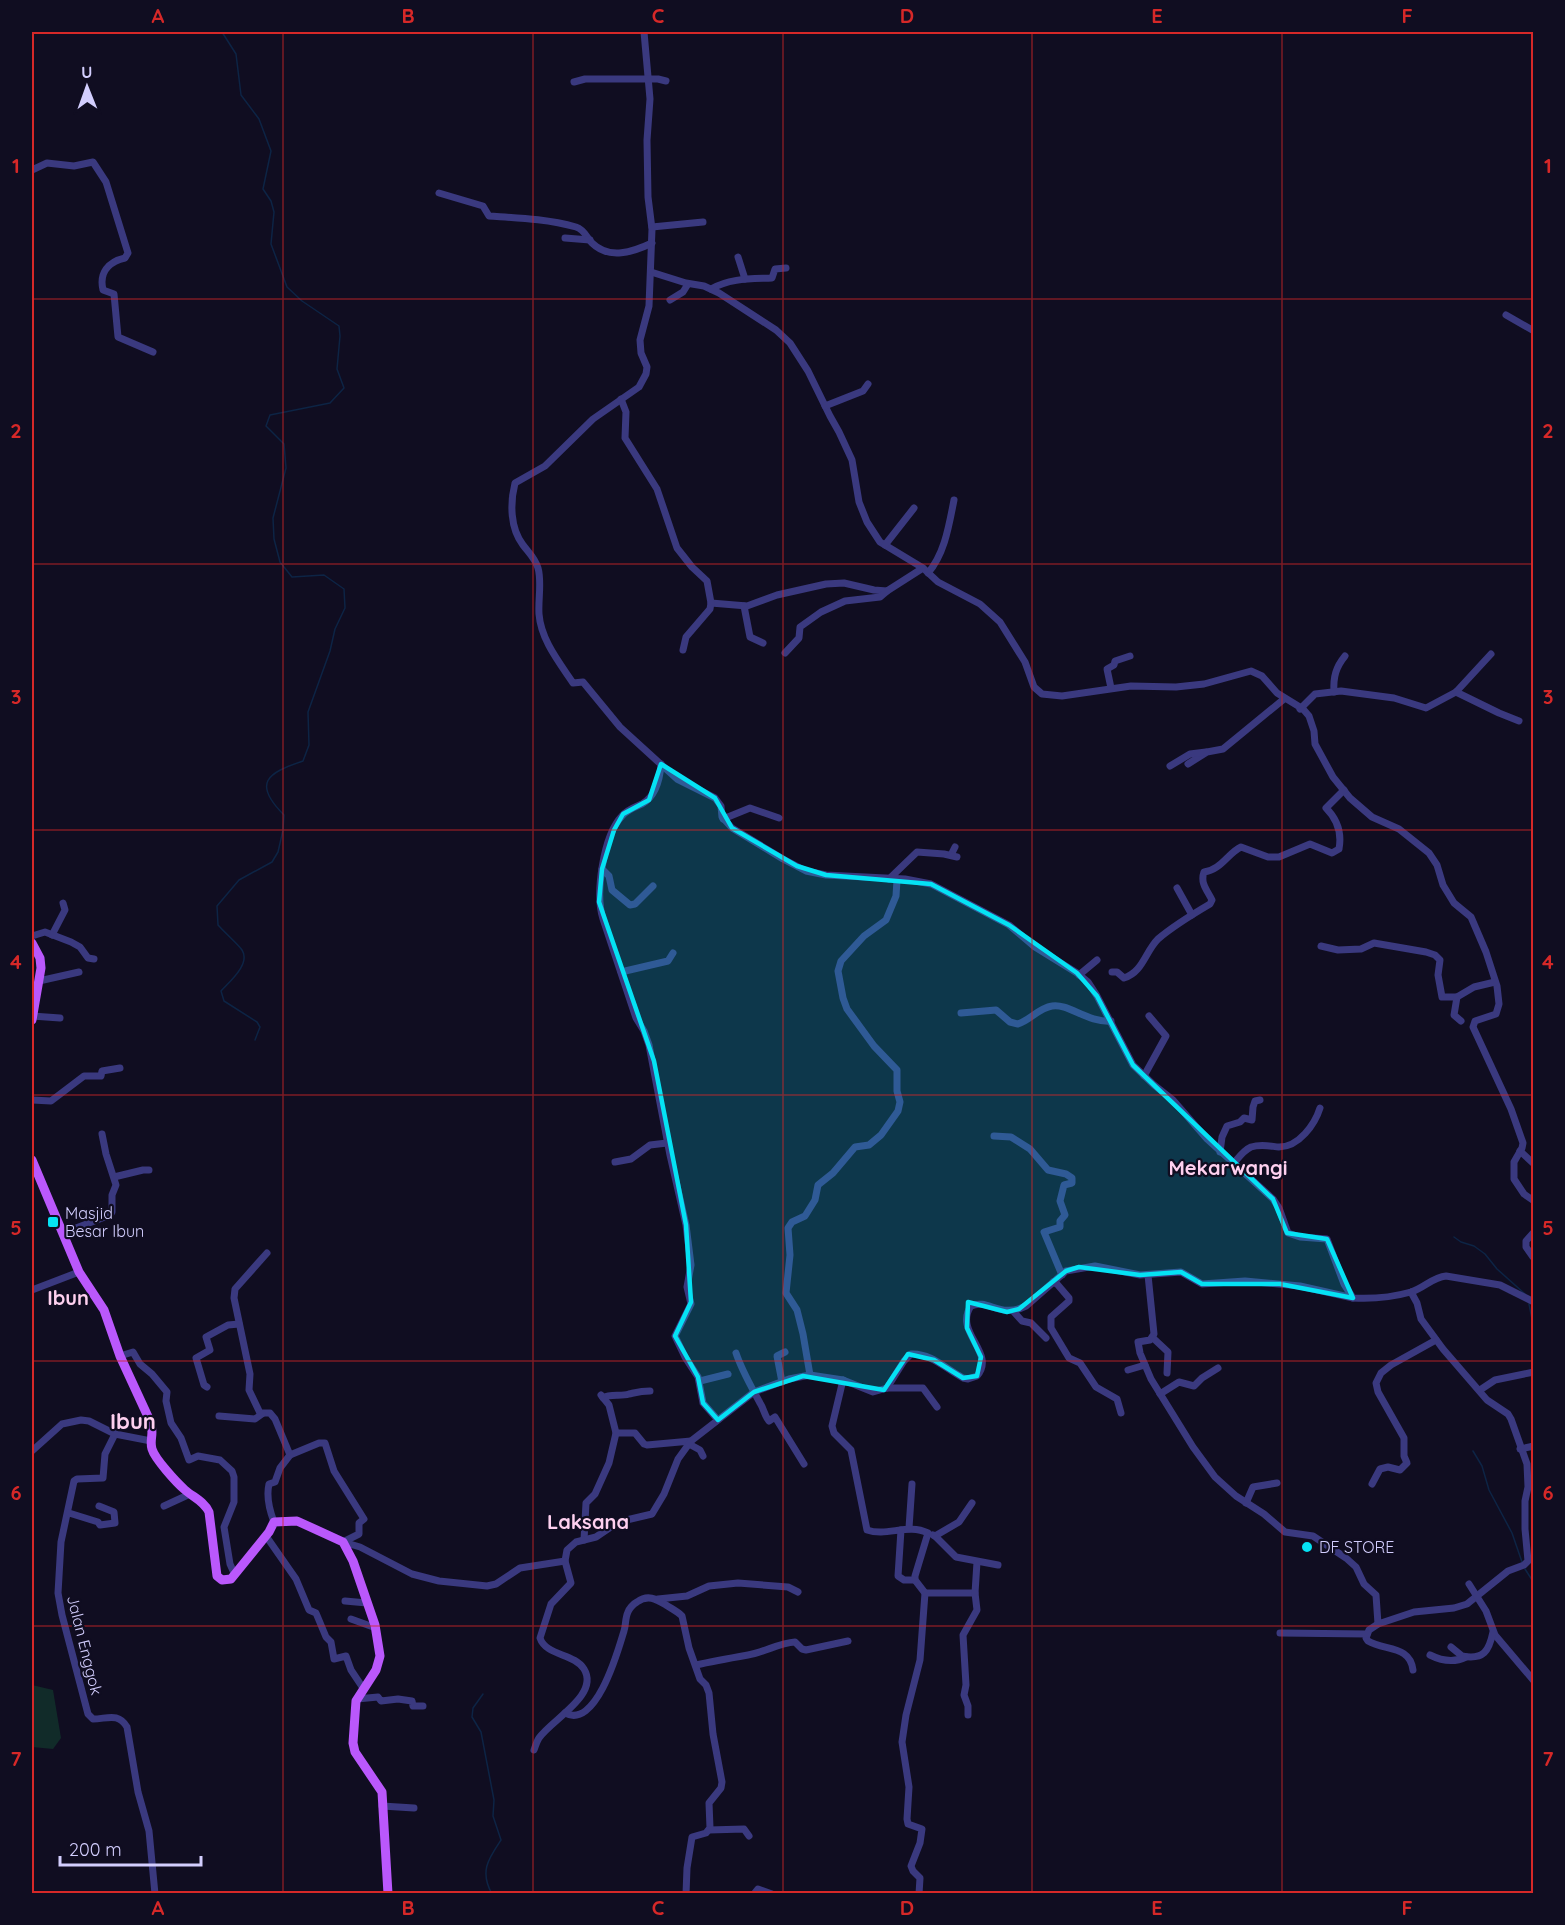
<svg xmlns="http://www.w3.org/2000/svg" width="1565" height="1925" viewBox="0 0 1565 1925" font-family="Quicksand,sans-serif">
<rect width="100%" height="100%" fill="#100d21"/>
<polygon fill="#112b29" points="32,1685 53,1690 61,1738 53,1749 32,1747"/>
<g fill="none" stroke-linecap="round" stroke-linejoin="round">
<g stroke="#0d2445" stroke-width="1.5">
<path d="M222 32 236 54 241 95 259 119 271 151 263 189 271 201 274 212 271 244 287 287 302 301 339 326 340 336 337 369 344 388 330 403 270 415 266 426 284 444 286 468 273 518 274 539 280 562 292 577 324 575 344 589 345 608 335 629 330 651 308 712 309 745 303 761C267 773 252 783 284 815L283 830 278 852 272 862 239 880 217 906 218 925C224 932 239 945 242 950 251 964 229 982 221 991L224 1001 257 1022 260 1027 255 1040"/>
<polyline points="1454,1237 1461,1242 1474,1246 1485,1254 1497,1269 1525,1294"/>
<polyline points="1529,1304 1534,1329"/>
<polyline points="1473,1451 1482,1466 1489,1490 1512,1533 1522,1562"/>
<polyline points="1525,1569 1534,1583"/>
<path d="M483 1694 473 1708 472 1717 481 1732 494 1800 493 1816 501 1840C489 1858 479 1871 492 1894"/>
</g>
<g stroke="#3a397f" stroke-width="7">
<path d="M644 32 650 99 647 140 648 197 652 229 649 306 640 340 641 353 647 367 646 374 639 387 593 419 545 466 515 483C510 503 510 528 523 545 529 553 535 558 538 568 542 582 538 599 539 614 541 640 559 662 573 683L583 682 620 727 677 779 715 798 721 806 722 817 732 828 783 859 806 871 826 875 905 879 931 884 1009 925 1035 947 1077 973 1088 982 1097 996 1133 1065 1154 1085 1173 1100 1207 1139 1273 1199 1279 1208 1288 1233 1300 1237 1327 1239 1344 1284 1353 1298C1371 1299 1393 1297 1411 1292 1424 1288 1433 1277 1446 1276L1500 1285 1534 1302"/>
<polyline points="574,82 585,79 658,79 666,81"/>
<path d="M32 170 47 163 74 166 93 162 106 182 128 253 125 258C108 262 99 273 103 290L114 294 118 337 153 352"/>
<path d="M439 193 483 206 489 216C518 218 547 219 576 227 585 230 586 237 592 243 609 260 633 252 652 243"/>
<polyline points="652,227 703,222"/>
<polyline points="565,238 590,240"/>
<polyline points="738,257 745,279"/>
<polyline points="651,272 686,283 704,286 719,293 776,330 790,343 808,371 830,416 839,432 852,460 859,502 867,522 880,542 923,568"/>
<path d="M711 289C730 278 751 279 772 278L775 269 786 268"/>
<polyline points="670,300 683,292 688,284"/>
<polyline points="1506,315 1534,331"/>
<polyline points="621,399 626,412 625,438 657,489 677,548 692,567 707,581 711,603 747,606 777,595 826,584 844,583 874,590 887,591 923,568 938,582 980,604 1000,622 1025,662 1034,687 1042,694 1062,696 1131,686 1176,687 1204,684 1251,671 1262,676 1277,693 1303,709 1309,716 1314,731 1315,744 1333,777 1350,798 1372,817 1399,829 1429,853 1437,865 1443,885 1454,903 1471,917 1486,952 1497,986 1499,1004 1496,1014 1475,1021 1473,1027 1511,1109 1523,1143 1522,1148 1514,1162 1514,1179 1524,1194 1534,1201"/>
<polyline points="825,406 863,391 868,384"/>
<polyline points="885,545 914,508"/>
<path d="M928 573C945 553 949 525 954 500"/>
<polyline points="744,606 750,637 763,643"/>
<polyline points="683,650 686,637 710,609 711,603"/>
<polyline points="785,653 799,638 800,627 821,612 845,601 880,597 887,591"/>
<polyline points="1111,688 1107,669 1114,665 1115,661 1130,656"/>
<path d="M1334 692C1333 677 1336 667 1345 656"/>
<polyline points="1456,692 1499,713 1519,721"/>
<polyline points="1300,709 1315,694 1341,691 1394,698 1426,708 1456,692 1491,654"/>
<path d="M661 764C660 779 656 796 642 804 635 807 627 810 622 816 603 836 595 894 603 919L636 1018 644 1031 649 1045 670 1155 686 1225 691 1265 687 1287 691 1304 675 1336 685 1357 698 1377 703 1403 718 1420"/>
<polyline points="1188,764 1207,752 1223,749 1284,699"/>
<polyline points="1170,766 1190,754 1206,752"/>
<polyline points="723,819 750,808 779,818"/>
<polyline points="951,855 955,847"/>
<polyline points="602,869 609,876 612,890 630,905 635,904 653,886"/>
<polyline points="889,879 917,852 944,854 957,857"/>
<polyline points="1177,888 1192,915"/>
<polyline points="52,935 65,910 63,903"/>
<polyline points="32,936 45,932 71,942 80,947 88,958 94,959"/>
<polyline points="1321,946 1338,950 1361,949 1374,943 1426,952 1435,955 1440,960 1438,975 1442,997 1457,997 1474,987 1495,982"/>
<polyline points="621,972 668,961 673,953"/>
<path d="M1112 972H1117L1124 978C1143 972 1145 952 1158 939 1172 927 1193 914 1210 904L1212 900C1207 890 1200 883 1204 872 1221 870 1228 853 1241 847L1268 857H1279L1310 844 1332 853 1339 849C1342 833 1337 819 1326 808L1344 790"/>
<polyline points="1079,975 1097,960"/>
<polyline points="39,981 79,972"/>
<polyline points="1457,997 1454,1015 1461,1021"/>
<path d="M961 1013 996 1010 1010 1022 1018 1024C1030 1020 1039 1008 1052 1006 1068 1003 1088 1023 1111 1021"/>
<polyline points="32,1016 60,1018"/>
<polyline points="1144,1076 1166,1036 1149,1016"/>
<polyline points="32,1100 51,1101 84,1076 101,1076 102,1071 120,1068"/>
<polyline points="994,1136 1011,1137 1030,1149 1048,1170 1066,1174 1072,1178 1072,1183 1064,1185 1060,1201 1065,1215 1060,1221 1060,1227 1044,1232 1062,1275"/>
<polyline points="1520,1151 1534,1164"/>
<polyline points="1220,1152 1222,1137 1227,1126 1240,1122 1244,1118 1252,1120 1253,1107 1255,1101 1260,1100"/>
<polyline points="615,1162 631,1159 650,1145 667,1143"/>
<path d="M1234 1163C1239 1157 1244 1150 1251 1147 1261 1144 1269 1146 1279 1147 1299 1147 1315 1124 1320 1108"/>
<polyline points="114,1177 143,1170 149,1170"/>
<polyline points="63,1233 110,1215 112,1212 112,1195 116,1185 106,1154 102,1134"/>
<path d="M267 1253 235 1289 234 1298 250 1374 249 1390 260 1413H270L275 1419 290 1455 280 1468 275 1482 269 1484C266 1497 269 1509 274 1522"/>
<polyline points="1533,1257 1526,1247 1526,1241 1534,1232"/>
<polyline points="1148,1275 1154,1334 1150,1340 1138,1342 1140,1353 1151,1379 1193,1447 1215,1477 1236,1496 1264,1514 1285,1532 1313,1536 1346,1558 1356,1567 1364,1584 1376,1595 1378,1624 1414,1612 1454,1608 1467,1604 1508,1571 1524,1565 1528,1561 1525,1529 1525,1501 1528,1487 1527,1464 1511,1419 1508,1414 1487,1400 1443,1349 1421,1319 1417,1303 1411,1292"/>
<polyline points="1053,1282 1057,1284 1069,1298 1069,1301 1051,1317 1051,1328 1069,1358 1080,1363 1096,1387 1117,1399 1121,1413"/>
<polyline points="32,1290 79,1272"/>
<polyline points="1013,1311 1022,1321 1031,1323 1046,1338"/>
<polyline points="1153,1338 1168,1352 1167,1373"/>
<path d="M736 1353C742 1371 751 1386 760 1403 764 1409 764 1415 769 1421L775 1417 804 1464"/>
<polyline points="120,1356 133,1352 140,1364 152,1374 167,1392 166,1401 171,1423 181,1438 189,1460 198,1456 220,1460 232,1471 234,1477 234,1502 224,1527 230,1564 235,1575"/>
<polyline points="1128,1370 1145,1365"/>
<polyline points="810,1375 803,1334 797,1310 786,1293 790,1255 788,1228 792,1222 805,1216 815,1200 818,1185 833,1173 855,1147 869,1145 881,1135 898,1111 900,1102 897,1091 897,1070 874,1046 847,1009 843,998 838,971 841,961 864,936 886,920 896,896 897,880"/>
<path d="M843 1380 832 1426 834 1433 851 1450 867 1530C887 1537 908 1523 928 1533L915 1576V1580L925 1593 920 1660 906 1715 902 1742 909 1787 907 1819 908 1824 922 1829 920 1843 911 1866 913 1871 920 1878 919 1894"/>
<polyline points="700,1381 728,1374"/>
<polyline points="782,1382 777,1356 785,1352"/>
<polyline points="207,1387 204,1385 196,1358 210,1350 206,1337 228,1325 239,1324"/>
<path d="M887 1388 904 1361 911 1354C931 1353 946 1369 963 1378L968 1379 977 1376C997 1353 953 1332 971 1306 988 1298 1000 1319 1026 1306L1066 1271 1095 1266 1140 1275 1181 1272 1202 1284 1245 1281 1300 1286 1353 1298"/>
<polyline points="1480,1390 1495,1380 1534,1372"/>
<polyline points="1160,1394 1179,1382 1194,1386 1202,1378 1218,1368"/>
<path d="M603 1398C611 1393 620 1397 629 1394 638 1392 641 1391 650 1391"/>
<polyline points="219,1416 255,1419 262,1414"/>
<polyline points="616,1433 635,1433 644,1444 647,1445 691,1441"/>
<path d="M115 1434 105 1454 103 1478 77 1479 74 1481 61 1542 58 1593 62 1615 88 1714 93 1719C107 1719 118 1712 127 1727L138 1792 149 1831 155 1894"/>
<polyline points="689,1444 700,1450 703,1456"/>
<polyline points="1520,1449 1534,1446"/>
<polyline points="32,1451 62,1424 81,1420 89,1421 115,1434 151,1441"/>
<polyline points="290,1455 319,1443 325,1443 334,1471 364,1519 359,1523 359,1534 343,1542"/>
<polyline points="1372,1484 1380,1469 1388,1467 1400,1470 1407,1463 1404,1456 1404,1438 1378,1392 1376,1383 1381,1373 1391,1365 1436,1340"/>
<polyline points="1246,1503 1253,1487 1277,1483"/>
<polyline points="164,1506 190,1494"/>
<polyline points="69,1513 98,1522 100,1525 115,1523 114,1512 99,1506"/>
<polyline points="909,1528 912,1484"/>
<polyline points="901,1530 898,1576 904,1580 915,1580"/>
<polyline points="933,1535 935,1536 959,1522 972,1503"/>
<polyline points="266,1536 296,1579 309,1610 316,1613 326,1637 331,1642 334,1659 346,1656 351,1670 363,1688"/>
<polyline points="935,1536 956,1557 998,1565"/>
<polyline points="584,1540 586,1503 595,1494 609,1463 616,1433 609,1405 601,1395"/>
<polyline points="343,1542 360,1547 412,1574 439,1581 487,1586 496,1584 520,1568 565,1561 567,1550 576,1542 596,1537 618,1522 652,1514 664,1494 678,1459 691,1441 754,1392 789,1379 810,1375 843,1380 873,1392 887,1388 923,1388 937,1407"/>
<polyline points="1469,1584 1486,1611 1495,1635 1534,1681"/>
<polyline points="925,1593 975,1593 977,1562"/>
<polyline points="658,1599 687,1596 709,1586 738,1583 788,1587 798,1592"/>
<polyline points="345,1601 367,1603"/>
<polyline points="351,1619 376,1628"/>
<path d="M1378 1624 1369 1630 1366 1638 1368 1641C1385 1651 1410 1645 1413 1670"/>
<polyline points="1280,1633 1367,1634"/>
<path d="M1451 1647 1462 1656C1484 1660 1489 1651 1493 1632"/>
<path d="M1430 1655C1442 1661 1454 1663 1466 1657"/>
<path d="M696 1665C714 1661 731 1658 748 1655 765 1652 779 1643 795 1642L802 1649 806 1650 848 1641"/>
<polyline points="357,1699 378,1697 381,1701 398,1699 412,1701 413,1706 423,1706"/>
<path d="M565 1713C596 1730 618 1651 624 1631 626 1625 625 1618 628 1612 629 1609 633 1604 637 1602 648 1594 656 1599 666 1605 672 1609 677 1611 682 1616L689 1648 700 1679 706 1685 709 1693 713 1734 722 1782 721 1788 709 1803 710 1828 706 1833 692 1837 687 1868 686 1894"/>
<polyline points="968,1715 968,1706 964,1695 966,1685 963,1635 977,1610 975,1593"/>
<path d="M534 1750C535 1747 537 1741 539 1738 551 1720 600 1695 584 1669 574 1653 546 1656 540 1638L551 1604 571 1583 565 1561"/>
<polyline points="382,1806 414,1808"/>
<polyline points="709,1830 744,1829 749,1836"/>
<polyline points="754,1894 758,1889 772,1894"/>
</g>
<g stroke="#ba58fc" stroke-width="9">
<polyline points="32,943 40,958 41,968 32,1020"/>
<path d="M32 1160 79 1272 104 1310 120 1356 150 1421C155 1434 149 1439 152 1449 155 1459 176 1482 185 1490 193 1497 204 1501 209 1512L217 1576 222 1580 231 1579 269 1532 274 1522 297 1521 343 1542 353 1561 375 1625 380 1656 376 1670 356 1701 353 1743 355 1752 382 1792 388 1894"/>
</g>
</g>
<path fill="#05e2f4" fill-opacity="0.2" stroke="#05e2f4" stroke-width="4.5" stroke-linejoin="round" d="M661 764 715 798 732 828 797 866 826 875 931 884 1009 925 1077 973 1097 996 1133 1065 1273 1199 1287 1233 1327 1239 1353 1298 1280 1284H1202L1181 1272 1140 1275 1079 1267 1066 1271 1019 1309 1007 1312 968 1302 967 1328 981 1357 977 1376 963 1378 934 1360 908 1354 884 1390 803 1376 754 1392 718 1420 703 1403 698 1377 675 1336 691 1302 686 1225 654 1061 599 902 602 869 614 830 623 814 649 800Z"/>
<path fill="none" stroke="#d62828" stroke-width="1.5" stroke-opacity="0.55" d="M283 32V1894M533 32V1894M783 32V1894M1032 32V1894M1282 32V1894M32 299H1534M32 564H1534M32 830H1534M32 1095H1534M32 1361H1534M32 1626H1534"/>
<g fill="#05e2f4" stroke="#100d21" stroke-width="2">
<rect x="47" y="1216" width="12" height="12" rx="3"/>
<circle cx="1307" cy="1547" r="6"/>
</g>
<g text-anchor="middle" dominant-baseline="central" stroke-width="4.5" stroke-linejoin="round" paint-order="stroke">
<g font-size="16" fill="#d3cefe" stroke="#100d21" text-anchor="start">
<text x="65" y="1213">Masjid<tspan x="65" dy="18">Besar Ibun</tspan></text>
<text x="1319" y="1547">DF STORE</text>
</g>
<g font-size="16" fill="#d3cefe" stroke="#100d21">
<text transform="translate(85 1645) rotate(76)">Jalan Enggok</text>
</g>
<g font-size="20" font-weight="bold" fill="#fed0ef" stroke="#100d21">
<text x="1228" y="1167">Mekarwangi</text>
<text x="68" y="1297">Ibun</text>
<text x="588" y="1521">Laksana</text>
</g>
<g font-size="22" font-weight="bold" fill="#fed0ef" stroke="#100d21">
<text x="133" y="1421">Ibun</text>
</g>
</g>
<rect width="1565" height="1925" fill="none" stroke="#100d21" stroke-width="66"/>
<g transform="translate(87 87) rotate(359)" stroke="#100d21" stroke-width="4.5" paint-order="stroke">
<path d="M0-4.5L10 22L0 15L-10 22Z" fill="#d3cefe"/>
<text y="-9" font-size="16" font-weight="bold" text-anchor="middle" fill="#d3cefe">U</text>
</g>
<path d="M60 1856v9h141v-9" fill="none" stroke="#d3cefe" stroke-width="3"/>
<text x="69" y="1856" font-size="18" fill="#d3cefe" stroke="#100d21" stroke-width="4.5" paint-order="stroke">200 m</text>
<rect x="33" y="33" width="1499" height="1859" fill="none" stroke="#d62828" stroke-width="2"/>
<g font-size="20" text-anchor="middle" font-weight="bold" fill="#d62828">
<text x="158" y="23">A</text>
<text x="408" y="23">B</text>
<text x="658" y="23">C</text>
<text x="907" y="23">D</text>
<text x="1157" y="23">E</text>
<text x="1407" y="23">F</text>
<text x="16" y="173">1</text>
<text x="1548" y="173">1</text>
<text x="16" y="438">2</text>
<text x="1548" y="438">2</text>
<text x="16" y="704">3</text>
<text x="1548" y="704">3</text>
<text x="16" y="969">4</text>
<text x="1548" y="969">4</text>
<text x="16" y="1235">5</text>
<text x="1548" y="1235">5</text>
<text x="16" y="1500">6</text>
<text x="1548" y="1500">6</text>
<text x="16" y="1766">7</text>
<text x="1548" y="1766">7</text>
<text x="158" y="1915">A</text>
<text x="408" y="1915">B</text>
<text x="658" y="1915">C</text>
<text x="907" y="1915">D</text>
<text x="1157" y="1915">E</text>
<text x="1407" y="1915">F</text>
</g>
</svg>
